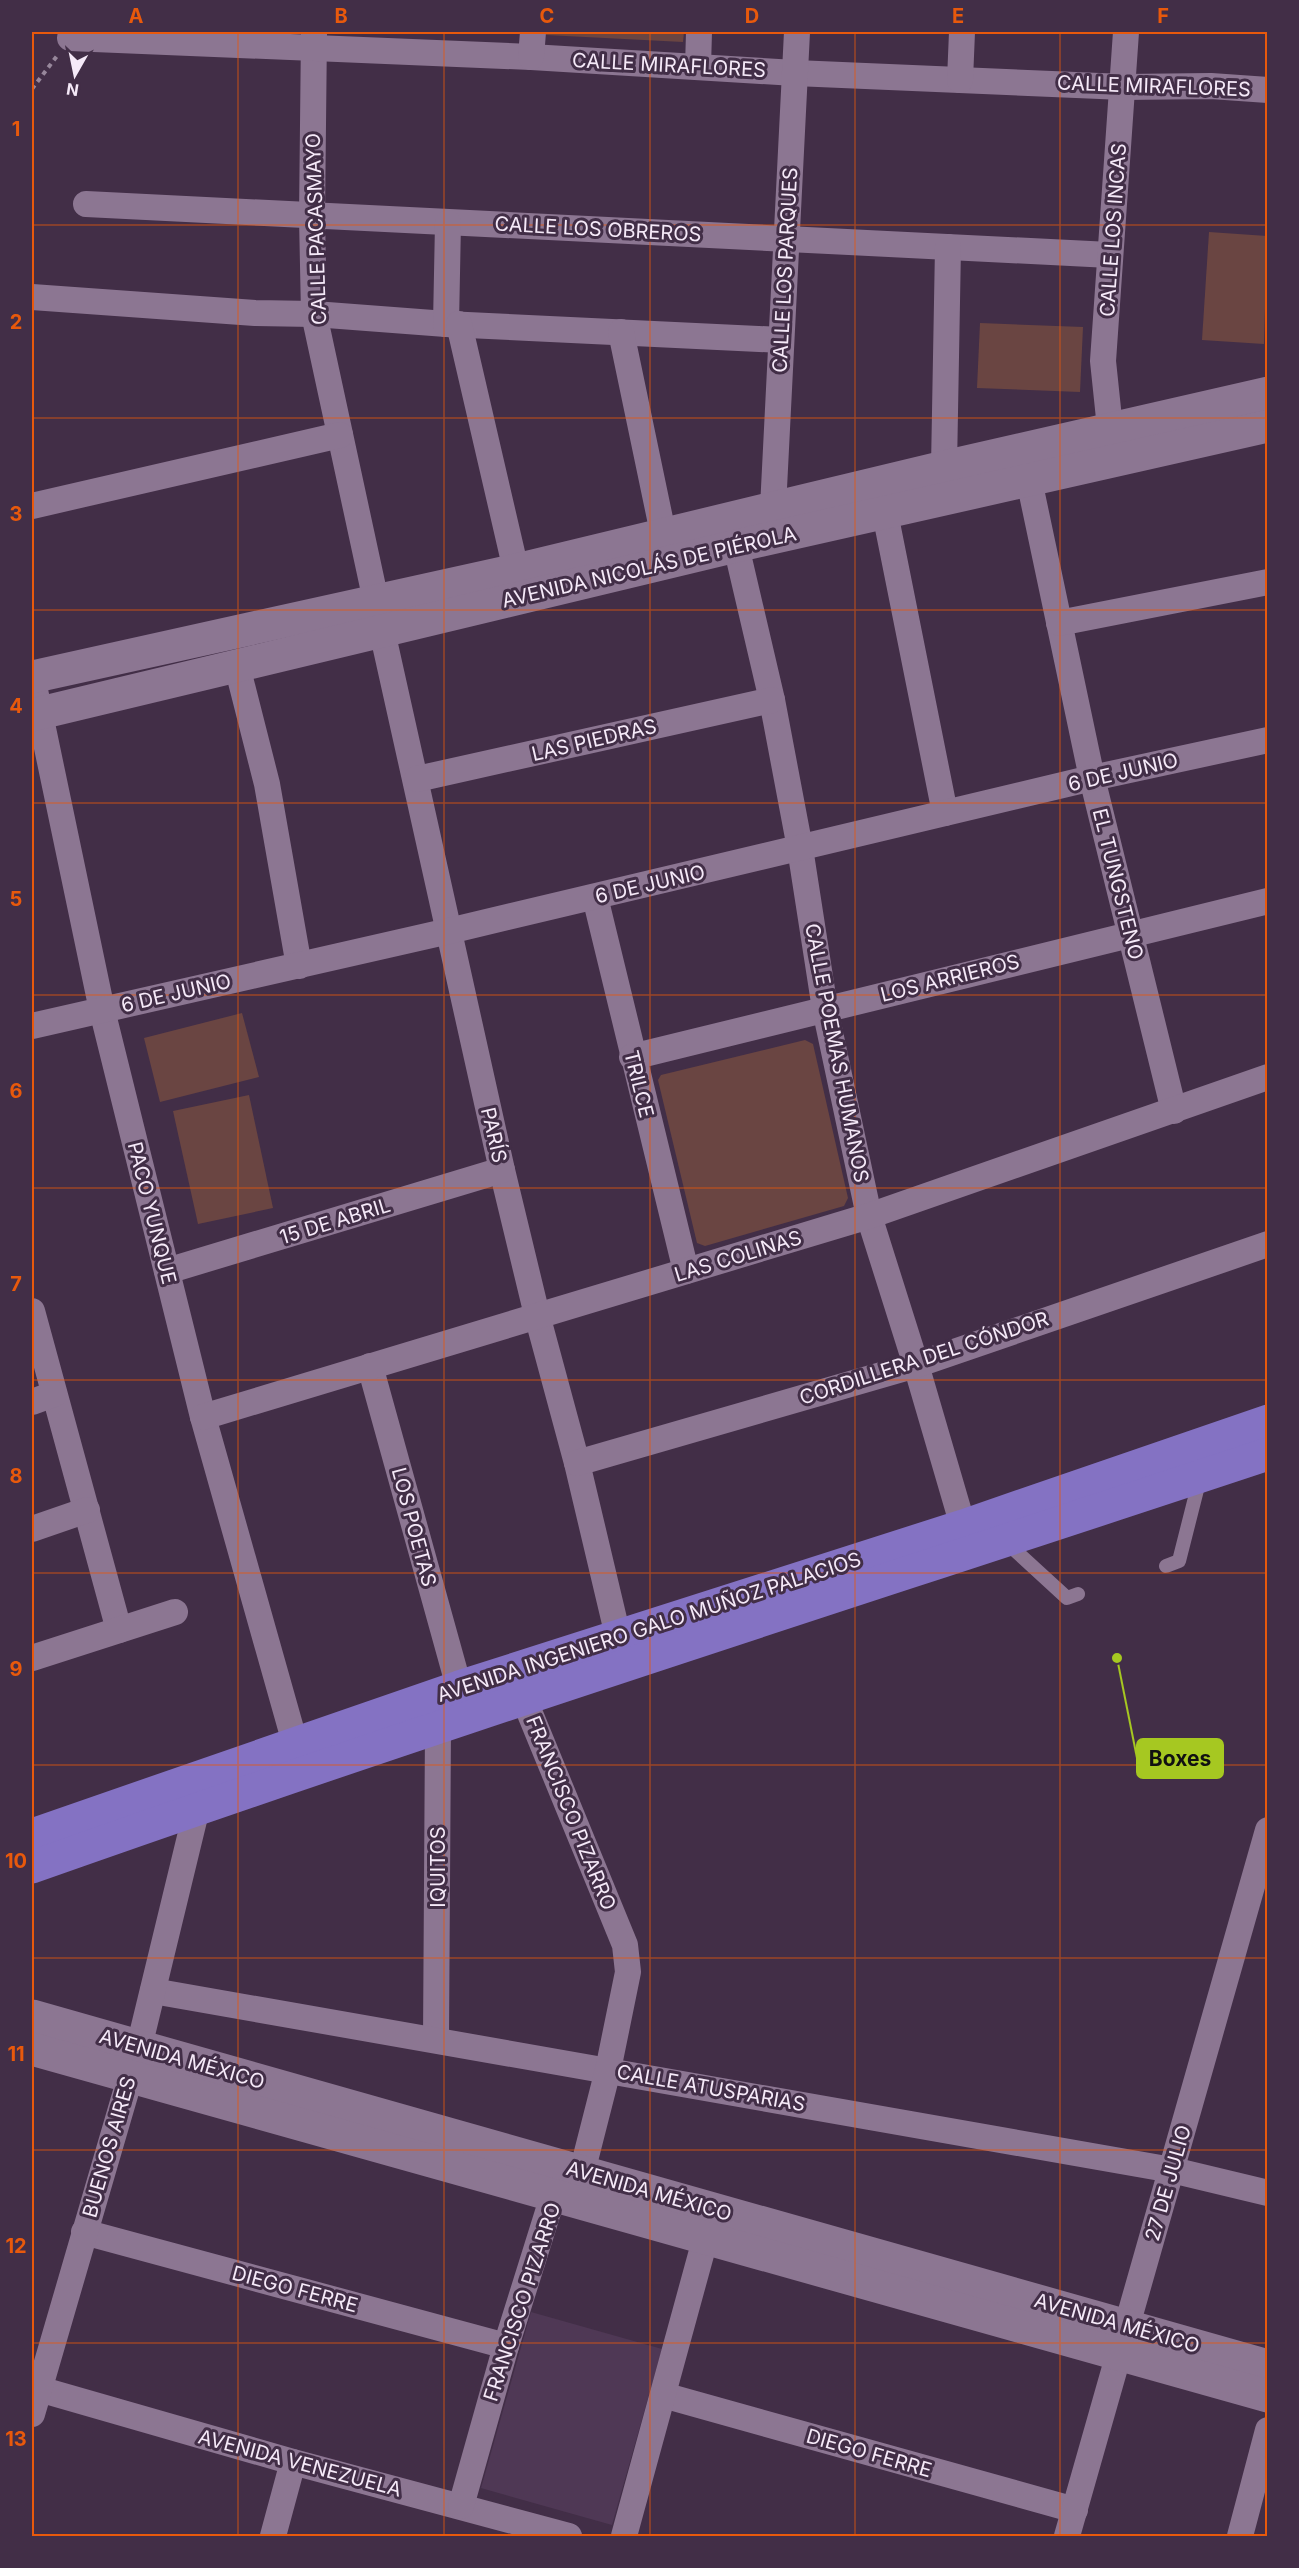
<svg xmlns="http://www.w3.org/2000/svg" width="1299" height="2568" viewBox="0 0 1299 2568" font-family="Inter,sans-serif">
<rect width="100%" height="100%" fill="#422e47"/>
<polygon fill="#4f3855" points="531,2312 662,2349 612,2525 481,2488"/>
<g fill="#6a4542">
<polygon points="546,32 684,32 683,42 546,35"/>
<polygon points="1209,232 1267,236 1264,344 1202,340"/>
<polygon points="980,323 1083,327 1080,392 977,388"/>
<polygon points="242,1013 259,1077 160,1102 144,1038"/>
<polygon points="805,1040 813,1044 848,1198 844,1206 705,1246 697,1243 658,1080 661,1075"/>
<polygon points="249,1095 273,1208 198,1224 173,1111"/>
</g>
<g fill="none" stroke-linecap="round" stroke-linejoin="round">
<polyline stroke="#97879b" stroke-width="4" stroke-dasharray="4.5 4.5" stroke-linecap="butt" points="32,89 57,56"/>
<g stroke="#8c7692" stroke-width="14">
<polyline points="1006,1542 1067,1598 1078,1594"/>
<polyline points="1166,1566 1179,1561 1200,1478"/>
</g>
<g stroke="#8c7692" stroke-width="26">
<polyline points="314,32 312,217 314,314 376,601"/>
<polyline points="70,38 531,57 795,73 1124,87 1211,86 1268,90"/>
<polyline points="531,57 533,32"/>
<polyline points="698,67 699,32"/>
<polyline points="960,80 962,32"/>
<polyline points="86,204 1110,255"/>
<polyline points="32,297 255,313 314,314 446,324 781,340"/>
<polyline points="446,324 448,223"/>
<polyline points="459,324 516,570"/>
<polyline points="621,332 663,533"/>
<polyline points="1110,428 1103,361 1126,32"/>
<polyline points="944,467 948,247"/>
<polyline points="1029,480 1092,778 1174,1111"/>
<polyline points="32,506 340,435"/>
<polyline points="773,508 797,32"/>
<polyline points="885,513 945,813"/>
<polyline points="736,546 772,700 800,848 825,1009 869,1216 916,1365 968,1543"/>
<polyline points="1059,623 1268,582"/>
<polyline points="382,631 502,1170 537,1315 577,1463 618,1636"/>
<polyline points="237,666 267,784 299,966"/>
<polyline points="32,676 102,1010 203,1417 295,1743"/>
<polyline points="417,779 772,700"/>
<polyline points="595,897 686,1271"/>
<polyline points="32,1026 449,931 1092,778 1268,740"/>
<polyline points="632,1057 1268,901"/>
<polyline points="167,1271 502,1170"/>
<polyline points="32,1311 119,1630"/>
<polyline points="370,1366 459,1687"/>
<polyline points="32,1402 54,1394"/>
<polyline points="203,1417 869,1216 1268,1077"/>
<polyline points="577,1463 916,1365 1268,1244"/>
<polyline points="32,1529 87,1510"/>
<polyline points="32,1658 175,1612"/>
<polyline points="434,1710 438,1727 436,2039"/>
<polyline points="153,1991 1172,2170 1268,2193"/>
<polyline points="84,2232 506,2346"/>
<polyline points="32,2387 293,2462 569,2536"/>
<polyline points="663,2395 1075,2510"/>
<polyline points="32,2414 139,2047 197,1808"/>
<polyline points="461,2506 506,2346 553,2196 582,2172 608,2070 628,1972 625,1945 524,1699"/>
<polyline points="273,2536 293,2462"/>
<polyline points="624,2536 705,2240"/>
<polyline points="1067,2536 1268,1830"/>
<polyline points="1240,2536 1268,2430"/>
</g>
<g stroke="#8c7692" stroke-width="33">
<polyline points="32,677 516,570 944,467 1268,393"/>
<polyline points="32,715 736,546 1268,426"/>
<polyline points="32,2016 1268,2366"/>
<polyline points="32,2049 1268,2396"/>
</g>
<g stroke="#8472c3" stroke-width="33">
<polyline points="32,1835 459,1687 963,1526 1268,1421"/>
<path d="M32 1867C441 1722 855 1591 1268 1454"/>
</g>
</g>
<path fill="none" stroke="#e8590c" stroke-width="1.5" stroke-opacity="0.55" d="M238 32V2536M444 32V2536M650 32V2536M855 32V2536M1060 32V2536M32 225H1268M32 418H1268M32 610H1268M32 803H1268M32 995H1268M32 1188H1268M32 1380H1268M32 1573H1268M32 1765H1268M32 1958H1268M32 2150H1268M32 2343H1268"/>
<g text-anchor="middle" dominant-baseline="central" stroke-width="6" stroke-linejoin="round" paint-order="stroke">
<g font-size="20" fill="#f5e9f8" stroke="#422e47">
<text transform="translate(669 65) rotate(3)">CALLE MIRAFLORES</text>
<text transform="translate(1154 86) rotate(2)">CALLE MIRAFLORES</text>
<text transform="translate(316 229) rotate(-92)">CALLE PACASMAYO</text>
<text transform="translate(598 229) rotate(3)">CALLE LOS OBREROS</text>
<text transform="translate(1113 230) rotate(-86)">CALLE LOS INCAS</text>
<text transform="translate(785 270) rotate(-87)">CALLE LOS PARQUES</text>
<text transform="translate(649 567) rotate(-13)">AVENIDA NICOLÁS DE PIÉROLA</text>
<text transform="translate(594 740) rotate(-13)">LAS PIEDRAS</text>
<text transform="translate(1123 772) rotate(-13)">6 DE JUNIO</text>
<text transform="translate(650 884) rotate(-13)">6 DE JUNIO</text>
<text transform="translate(1118 884) rotate(76)">EL TUNGSTENO</text>
<text transform="translate(950 978) rotate(-14)">LOS ARRIEROS</text>
<text transform="translate(176 993) rotate(-13)">6 DE JUNIO</text>
<text transform="translate(837 1053) rotate(79)">CALLE POEMAS HUMANOS</text>
<text transform="translate(639 1084) rotate(76)">TRILCE</text>
<text transform="translate(494 1135) rotate(77)">PARÍS</text>
<text transform="translate(152 1213) rotate(76)">PACO YUNQUE</text>
<text transform="translate(335 1221) rotate(-17)">15 DE ABRIL</text>
<text transform="translate(738 1256) rotate(-17)">LAS COLINAS</text>
<text transform="translate(924 1358) rotate(-18)">CORDILLERA DEL CÓNDOR</text>
<text transform="translate(414 1527) rotate(75)">LOS POETAS</text>
<text transform="translate(649 1627) rotate(-18)">AVENIDA INGENIERO GALO MUÑOZ PALACIOS</text>
<text transform="translate(571 1813) rotate(68)">FRANCISCO PIZARRO</text>
<text transform="translate(438 1867) rotate(-90)">IQUITOS</text>
<text transform="translate(182 2059) rotate(16)">AVENIDA MÉXICO</text>
<text transform="translate(711 2088) rotate(10)">CALLE ATUSPARIAS</text>
<text transform="translate(109 2147) rotate(-74)">BUENOS AIRES</text>
<text transform="translate(1168 2183) rotate(-74)">27 DE JULIO</text>
<text transform="translate(649 2191) rotate(16)">AVENIDA MÉXICO</text>
<text transform="translate(295 2289) rotate(15)">DIEGO FERRE</text>
<text transform="translate(522 2302) rotate(-72)">FRANCISCO PIZARRO</text>
<text transform="translate(1117 2323) rotate(16)">AVENIDA MÉXICO</text>
<text transform="translate(869 2453) rotate(16)">DIEGO FERRE</text>
<text transform="translate(300 2463) rotate(15)">AVENIDA VENEZUELA</text>
</g>
</g>
<path fill="none" stroke="#a6c821" stroke-width="2" d="M1117 1658L1137 1758"/>
<circle fill="#a6c821" stroke="#422e47" stroke-width="2" cx="1117" cy="1658" r="6"/>
<rect fill="#a6c821" stroke="#a6c821" stroke-width="2" x="1137" y="1739" width="86" height="39" rx="6"/>
<g font-size="21" text-anchor="middle" font-weight="bold" fill="#111">
<text x="1180" y="1766">Boxes</text>
</g>
<rect width="1299" height="2568" fill="none" stroke="#422e47" stroke-width="66"/>
<g transform="translate(75 75) rotate(189)" stroke="#422e47" stroke-width="4.5" paint-order="stroke">
<path d="M0-4.5L10 22L0 15L-10 22Z" fill="#f5e9f8"/>
<text y="-9" font-size="16" font-weight="bold" text-anchor="middle" fill="#f5e9f8">N</text>
</g>
<rect x="33" y="33" width="1233" height="2502" fill="none" stroke="#e8590c" stroke-width="2"/>
<g font-size="20" text-anchor="middle" font-weight="bold" fill="#e8590c">
<text x="136" y="23">A</text>
<text x="341" y="23">B</text>
<text x="547" y="23">C</text>
<text x="752" y="23">D</text>
<text x="958" y="23">E</text>
<text x="1163" y="23">F</text>
<text x="16" y="136">1</text>
<text x="16" y="329">2</text>
<text x="16" y="521">3</text>
<text x="16" y="713">4</text>
<text x="16" y="906">5</text>
<text x="16" y="1098">6</text>
<text x="16" y="1291">7</text>
<text x="16" y="1483">8</text>
<text x="16" y="1676">9</text>
<text x="16" y="1868">10</text>
<text x="16" y="2061">11</text>
<text x="16" y="2253">12</text>
<text x="16" y="2446">13</text>
</g>
</svg>
